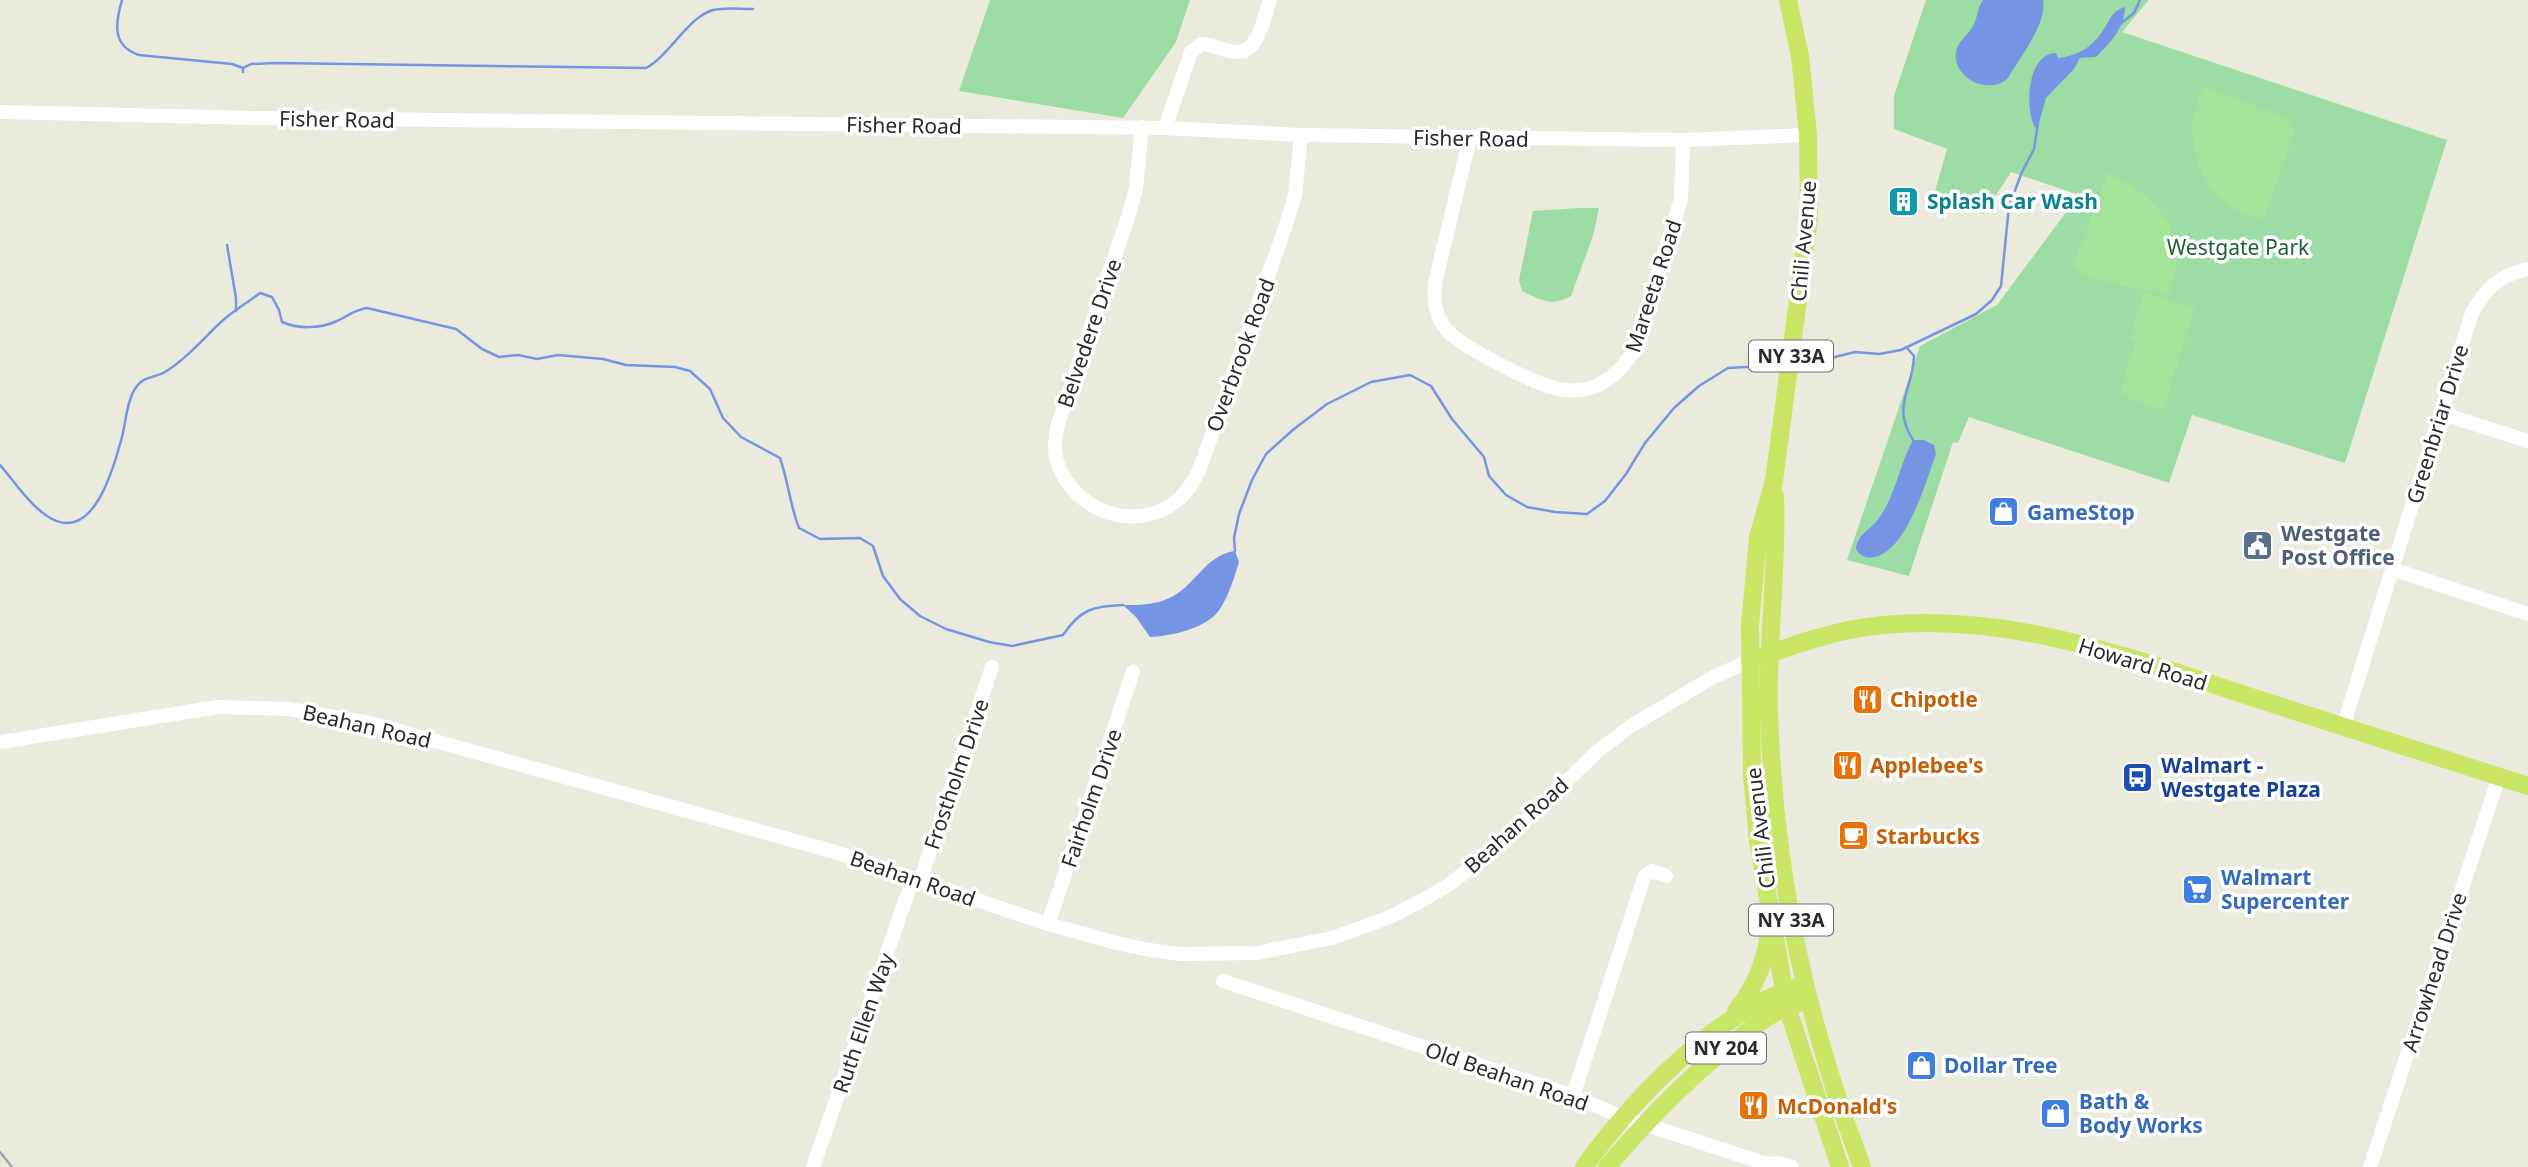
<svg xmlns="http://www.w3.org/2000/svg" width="2528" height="1167" viewBox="0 0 2528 1167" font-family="'Noto Sans',sans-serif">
<rect width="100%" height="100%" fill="#eaebdd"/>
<g fill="#9ddda5">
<polygon points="990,0 1190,0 1176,42 1123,118 959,91"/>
<polygon points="1926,0 2149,0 2122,32 2447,140 2345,463 2192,415 2169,483 1969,417 1958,443 1953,442 1909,576 1847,560 1920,346 1997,305 2079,195 2011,172 1984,214 1934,195 1947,149 1894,129 1894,96"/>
<path d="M1578 208H1599L1593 236 1571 296C1552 307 1541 300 1522 291L1519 280 1533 211Z"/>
</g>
<g fill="#a2e499">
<path d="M2205 87 2290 119 2294 134 2263 220C2248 215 2232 210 2220 198 2193 172 2182 119 2205 87Z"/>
<path d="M2108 173C2142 189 2176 215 2177 257 2177 268 2172 283 2170 294 2146 289 2086 284 2073 265Z"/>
<polygon points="2144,292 2195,308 2163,410 2119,395 2136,339 2130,337"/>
</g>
<g fill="#7795e5">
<path d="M1983 0H2043C2048 22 2019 59 2008 78 1992 94 1959 82 1956 59 1954 43 1967 37 1973 26 1978 17 1977 8 1983 0Z"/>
<path d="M2125 7C2124 29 2111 42 2096 57L2080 58 2074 69 2046 98 2039 123 2035 128C2025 109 2026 54 2056 53L2058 58C2077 56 2091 48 2102 32 2110 21 2111 11 2125 7Z"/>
<path d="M1913 440H1924L1934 445 1936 454C1926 481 1907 551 1874 557 1866 559 1860 556 1856 549 1857 534 1871 530 1879 518 1896 495 1899 465 1913 440Z"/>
<path d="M1235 551 1239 562C1234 578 1226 606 1213 617 1197 630 1170 636 1150 637L1136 617 1123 605C1137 605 1154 605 1167 599 1195 588 1204 555 1235 551Z"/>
</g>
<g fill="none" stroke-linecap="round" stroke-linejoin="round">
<g stroke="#7795e5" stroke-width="2.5">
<path d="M122 0C115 24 112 46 139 55L232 64 243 68V72"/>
<polyline points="2120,24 2134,13 2140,0"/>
<path d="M243 68 251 64 276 63 646 68C670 55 688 17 713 10 726 7 740 9 753 9"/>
<polyline points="227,245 236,298 236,311"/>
<path d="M1906 347 1914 356C1913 391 1891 405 1913 440"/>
<polyline points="1815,362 1855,352 1879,354 1901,350 1976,314 1992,300 2001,286 2009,206 2022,172 2034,149 2038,123"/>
<path d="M0 465C14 481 29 504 47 516 93 547 114 467 122 437 126 421 127 399 137 386 144 376 155 378 165 372 186 359 203 339 221 322 233 311 247 303 260 293L272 297 279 310 282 322C298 329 320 329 337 321 348 316 354 310 367 308L456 329 482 349 499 357 518 355 537 359 558 355 603 359 626 365 675 367 690 371 710 389 723 418 741 437 780 458C788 481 790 505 799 528L820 539 860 538 873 546 883 576 900 599 920 616 946 629 989 642 1012 646 1063 635C1080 610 1092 606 1123 605"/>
<polyline points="1235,551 1234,538 1239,514 1252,480 1266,454 1294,429 1327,404 1371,382 1410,375 1431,386 1452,419 1484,457 1489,476 1506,495 1527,507 1555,512 1587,514 1605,501 1626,474 1645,443 1674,408 1699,386 1728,368 1766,366"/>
</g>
<g stroke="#fff" stroke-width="14">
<polyline points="0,112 260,118 1165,128 1301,135 1683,140 1808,135"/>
<path d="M1142 127 1136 188 1130 211 1058 424C1056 436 1053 448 1057 461 1073 512 1137 535 1179 499 1189 490 1195 479 1200 468L1286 225 1295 195 1301 135"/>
<path d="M1165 128 1191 52 1202 44C1214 45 1224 51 1236 52 1259 53 1264 17 1270 0"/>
<path d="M1470 137 1436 279C1433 298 1434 314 1446 329 1459 346 1532 382 1554 388 1565 391 1579 391 1591 388 1611 381 1623 367 1634 351L1681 199 1683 140"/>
<polyline points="2440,413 2528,441"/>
<polyline points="2392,569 2528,614"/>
<path d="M2343 727 2472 313C2486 288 2499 275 2528 269"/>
<polyline points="0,742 218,707 289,709 370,723 835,852 1048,924 1113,942 1149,950 1180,954 1257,953 1332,938 1390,917 1421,901 1447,886 1498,847 1599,750 1631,726 1713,677 1750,661"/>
<polyline points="920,881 992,667"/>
<polyline points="1048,924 1133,672"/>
<polyline points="1223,981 1573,1096 1622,1117 1767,1164 1779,1163 1792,1167"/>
<polyline points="1573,1096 1645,875 1652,871 1666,876"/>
<polyline points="813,1167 913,878"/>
<polyline points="2370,1167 2499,777"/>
</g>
<g stroke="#c9e666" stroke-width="18">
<polyline points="1788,0 1800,56 1808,135 1809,217 1774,481 1758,537 1750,625 1752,775 1758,841 1787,1007 1840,1167"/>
<path d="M1775 495C1778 568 1767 640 1769 712 1774 874 1805 1016 1862 1167"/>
<path d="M1750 661C1793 645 1837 629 1883 625 2010 613 2126 656 2245 695 2339 725 2433 756 2528 786"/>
<path d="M1736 1011C1755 987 1764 965 1769 935"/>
<path d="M1584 1167C1633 1099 1713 1015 1794 988"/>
<path d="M1607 1167C1647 1120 1689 1076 1738 1039 1756 1025 1774 1010 1797 1004"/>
</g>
<polyline stroke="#a6a0b3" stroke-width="2.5" points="0,1152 12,1167"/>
</g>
<defs>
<symbol id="building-square" viewBox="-11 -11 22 22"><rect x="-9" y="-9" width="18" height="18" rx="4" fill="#0f9aa8" stroke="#fff"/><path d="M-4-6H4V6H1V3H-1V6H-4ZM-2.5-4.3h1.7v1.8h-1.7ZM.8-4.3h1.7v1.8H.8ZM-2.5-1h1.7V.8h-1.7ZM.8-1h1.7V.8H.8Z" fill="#fff"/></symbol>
<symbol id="shop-square" viewBox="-11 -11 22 22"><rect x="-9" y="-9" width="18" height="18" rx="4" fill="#3f7fe0" stroke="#fff"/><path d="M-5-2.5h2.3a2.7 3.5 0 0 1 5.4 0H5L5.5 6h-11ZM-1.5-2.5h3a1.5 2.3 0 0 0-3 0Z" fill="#fff"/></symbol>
<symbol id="civic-square" viewBox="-11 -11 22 22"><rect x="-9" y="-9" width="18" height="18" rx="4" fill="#5c6f8a" stroke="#fff"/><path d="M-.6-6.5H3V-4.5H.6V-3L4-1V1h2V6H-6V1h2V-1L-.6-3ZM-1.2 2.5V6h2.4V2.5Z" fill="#fff"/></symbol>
<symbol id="restaurant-square" viewBox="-11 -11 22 22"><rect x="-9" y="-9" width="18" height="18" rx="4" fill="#e8710a" stroke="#fff"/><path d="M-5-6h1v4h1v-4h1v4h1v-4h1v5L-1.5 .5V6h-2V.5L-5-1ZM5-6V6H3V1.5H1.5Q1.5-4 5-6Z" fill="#fff"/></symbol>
<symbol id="bus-square" viewBox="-11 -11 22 22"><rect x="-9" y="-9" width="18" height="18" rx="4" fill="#1a4fb4" stroke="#fff"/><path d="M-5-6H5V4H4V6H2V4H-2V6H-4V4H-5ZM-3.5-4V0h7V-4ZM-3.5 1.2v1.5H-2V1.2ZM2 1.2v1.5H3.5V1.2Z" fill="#fff"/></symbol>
<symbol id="cafe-square" viewBox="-11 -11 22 22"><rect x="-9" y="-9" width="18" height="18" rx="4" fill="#e8710a" stroke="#fff"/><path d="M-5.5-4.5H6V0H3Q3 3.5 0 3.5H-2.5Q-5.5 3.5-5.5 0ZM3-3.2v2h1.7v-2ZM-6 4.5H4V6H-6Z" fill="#fff"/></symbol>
<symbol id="supermarket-square" viewBox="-11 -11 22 22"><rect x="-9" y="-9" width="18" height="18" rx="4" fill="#3f7fe0" stroke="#fff"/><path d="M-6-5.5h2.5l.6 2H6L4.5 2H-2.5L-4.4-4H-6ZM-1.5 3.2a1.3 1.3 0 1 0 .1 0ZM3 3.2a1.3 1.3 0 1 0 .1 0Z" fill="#fff"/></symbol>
</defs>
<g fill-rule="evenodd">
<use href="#building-square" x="1886" y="184" width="35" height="35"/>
<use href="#shop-square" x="1986" y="494" width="35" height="35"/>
<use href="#civic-square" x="2240" y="528" width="35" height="35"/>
<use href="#restaurant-square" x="1850" y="682" width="35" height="35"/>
<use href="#restaurant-square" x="1830" y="748" width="35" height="35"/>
<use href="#bus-square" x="2120" y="760" width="35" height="35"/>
<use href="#cafe-square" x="1836" y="818" width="35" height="35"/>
<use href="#supermarket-square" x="2180" y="872" width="35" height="35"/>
<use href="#shop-square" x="1904" y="1048" width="35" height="35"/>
<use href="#restaurant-square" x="1736" y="1088" width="35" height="35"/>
<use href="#shop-square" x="2038" y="1096" width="35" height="35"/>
</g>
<g text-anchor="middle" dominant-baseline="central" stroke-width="7" stroke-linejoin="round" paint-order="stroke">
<g fill="#fff" stroke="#6a6a6a" stroke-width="2">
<rect x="1749" y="340.5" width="84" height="31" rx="5"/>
<rect x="1749" y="904.5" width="84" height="31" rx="5"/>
<rect x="1686" y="1032.5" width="80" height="31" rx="5"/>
</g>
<g font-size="19" font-weight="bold" fill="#2a2a2a">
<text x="1791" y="356">NY 33A</text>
<text x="1791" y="920">NY 33A</text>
<text x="1726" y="1048">NY 204</text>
</g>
<g font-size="21" fill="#2a2a2a" stroke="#fff">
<text transform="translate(337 119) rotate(1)">Fisher Road</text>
<text transform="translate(904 125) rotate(1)">Fisher Road</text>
<text transform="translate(1471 138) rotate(1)">Fisher Road</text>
<text transform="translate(1803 241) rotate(-85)">Chili Avenue</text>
<text transform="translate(1653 286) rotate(-72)">Mareeta Road</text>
<text transform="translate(1089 333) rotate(-71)">Belvedere Drive</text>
<text transform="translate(1240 355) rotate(-70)">Overbrook Road</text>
<text transform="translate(2437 424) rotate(-73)">Greenbriar Drive</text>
<text transform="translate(2143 664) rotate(17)">Howard Road</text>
<text transform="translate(367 726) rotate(13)">Beahan Road</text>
<text transform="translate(956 774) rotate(-71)">Frostholm Drive</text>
<text transform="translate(1091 798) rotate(-71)">Fairholm Drive</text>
<text transform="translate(1516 825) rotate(-42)">Beahan Road</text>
<text transform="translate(1760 828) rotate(-97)">Chili Avenue</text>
<text transform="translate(913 878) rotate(19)">Beahan Road</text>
<text transform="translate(2434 972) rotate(-72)">Arrowhead Drive</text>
<text transform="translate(863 1023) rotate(-71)">Ruth Ellen Way</text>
<text transform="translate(1507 1076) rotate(19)">Old Beahan Road</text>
</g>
<g font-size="21" font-weight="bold" fill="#0d838f" stroke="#fff" text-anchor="start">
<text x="1927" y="201">Splash Car Wash</text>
</g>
<g font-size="21" fill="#1f6130" stroke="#fff">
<text x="2238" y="247">Westgate Park</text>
</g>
<g font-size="21" font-weight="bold" fill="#366cbe" stroke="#fff" text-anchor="start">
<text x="2027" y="512">GameStop</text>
<text x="2221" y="877">Walmart<tspan x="2221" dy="24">Supercenter</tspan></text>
<text x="1944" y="1065">Dollar Tree</text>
<text x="2079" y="1101">Bath &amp;<tspan x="2079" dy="24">Body Works</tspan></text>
</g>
<g font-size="21" font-weight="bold" fill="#4e5e75" stroke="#fff" text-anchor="start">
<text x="2281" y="533">Westgate<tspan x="2281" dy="24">Post Office</tspan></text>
</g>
<g font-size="21" font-weight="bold" fill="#c56008" stroke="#fff" text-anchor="start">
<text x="1890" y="699">Chipotle</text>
<text x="1870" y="765">Applebee's</text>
<text x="1876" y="836">Starbucks</text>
<text x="1777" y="1106">McDonald's</text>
</g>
<g font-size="21" font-weight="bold" fill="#164399" stroke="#fff" text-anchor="start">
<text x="2161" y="765">Walmart -<tspan x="2161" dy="24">Westgate Plaza</tspan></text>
</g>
</g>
</svg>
